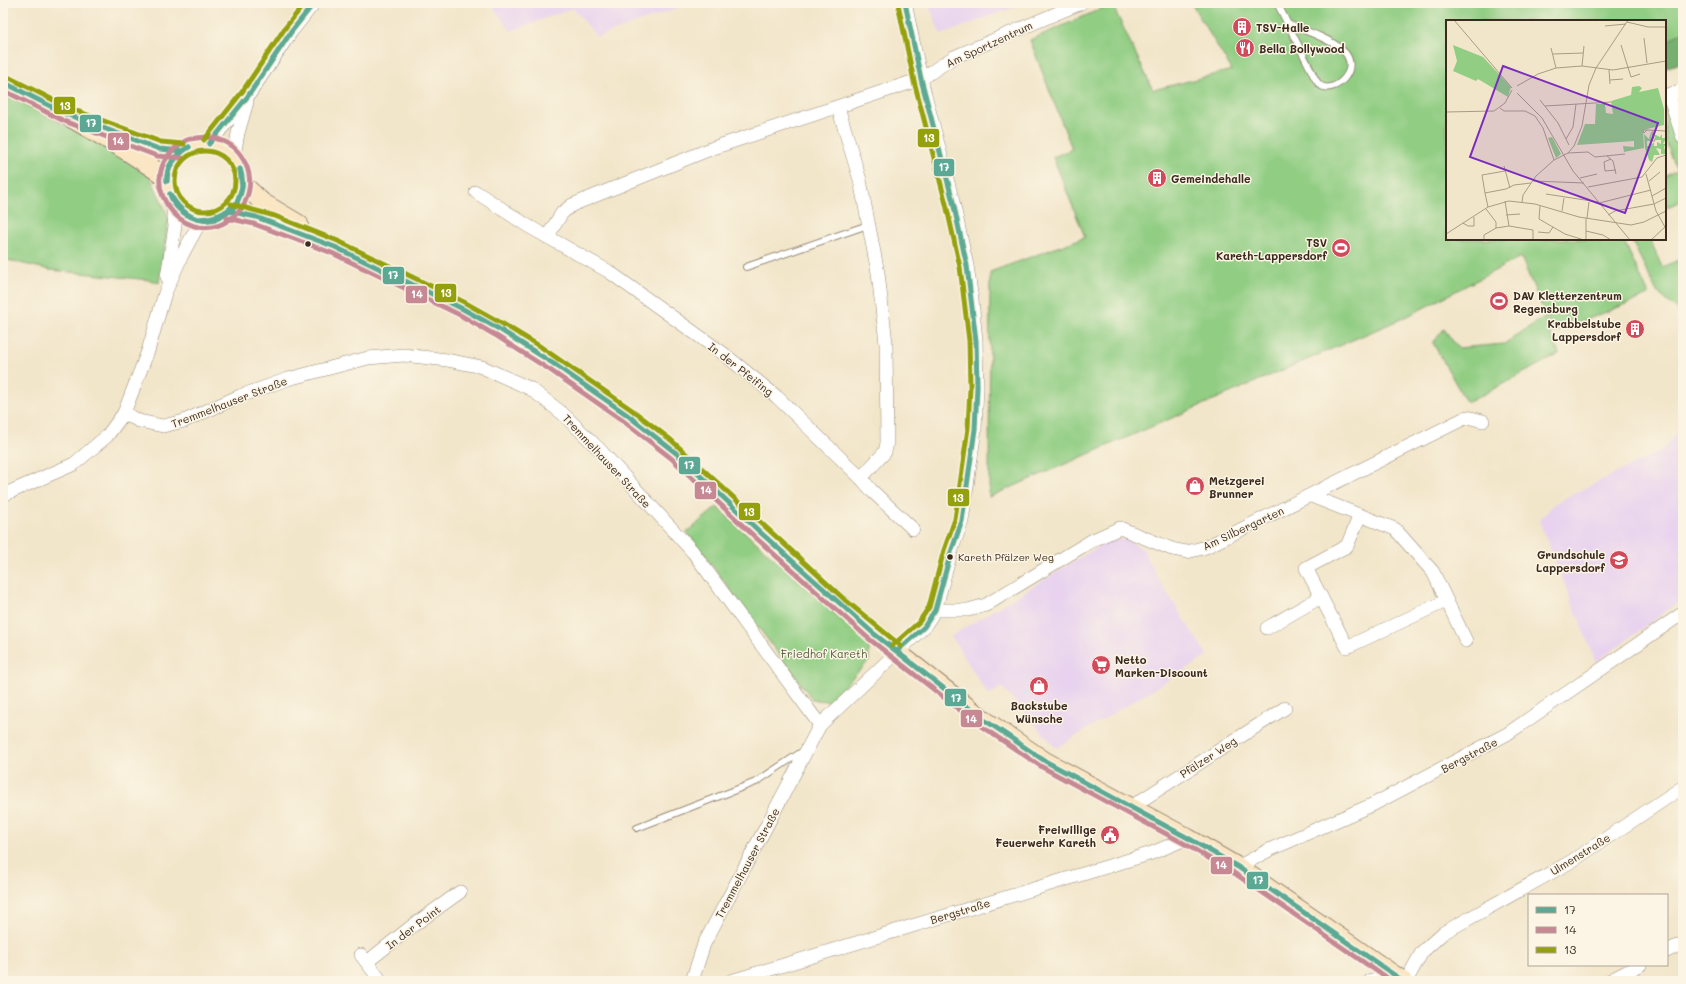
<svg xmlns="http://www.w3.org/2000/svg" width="1686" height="984" viewBox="0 0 1686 984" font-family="Mali,sans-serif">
<rect width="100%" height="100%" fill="#fcf5e5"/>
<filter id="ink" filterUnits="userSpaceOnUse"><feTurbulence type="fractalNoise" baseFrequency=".025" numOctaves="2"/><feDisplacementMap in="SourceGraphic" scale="8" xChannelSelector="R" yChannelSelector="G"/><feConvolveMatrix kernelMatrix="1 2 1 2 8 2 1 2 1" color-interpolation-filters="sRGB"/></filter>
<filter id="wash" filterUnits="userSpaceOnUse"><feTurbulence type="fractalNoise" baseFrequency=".012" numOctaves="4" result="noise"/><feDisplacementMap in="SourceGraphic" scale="16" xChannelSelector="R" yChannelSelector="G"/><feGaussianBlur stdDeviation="0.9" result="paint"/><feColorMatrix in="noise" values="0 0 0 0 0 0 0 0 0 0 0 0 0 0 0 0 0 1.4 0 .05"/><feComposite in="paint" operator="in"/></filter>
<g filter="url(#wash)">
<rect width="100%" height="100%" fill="#f2e6ca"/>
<g fill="#e8d2ef">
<polygon points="490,3 692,3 597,37 573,8 511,31"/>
<polygon points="928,3 1024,3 941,35"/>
<polygon points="1683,426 1683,599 1596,662 1539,521 1555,503 1661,451"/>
<polygon points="1113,538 1127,540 1144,550 1161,584 1208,656 1056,748 1002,687 988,695 951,636"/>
</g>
<g fill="#91cd83" stroke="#667c50">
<polygon points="1191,3 1683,3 1683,51 1665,62 1665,21 1447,21 1447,239 1623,239 1649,295 1553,333 1521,257 1408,316 989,497 990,272 1085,237 1053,157 1072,149 1030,40 1112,4 1153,90 1232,70"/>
<polygon points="3,93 104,145 149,174 169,218 159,283 150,280 50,270 3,259"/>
<polygon points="1667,107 1683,149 1683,200 1665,208 1665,175 1677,170 1665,140 1665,108"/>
<polygon points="1631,239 1650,239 1662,267 1683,258 1683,315 1657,292"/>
<polygon points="1544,317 1559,354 1469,402 1465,400 1433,343 1444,329 1458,348 1504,344"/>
<polygon points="717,507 869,644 869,661 829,701 813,700 687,532"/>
</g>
<polygon fill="#74b071" stroke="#586d48" points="1683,31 1683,62 1665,68 1665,43"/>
</g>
<g filter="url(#ink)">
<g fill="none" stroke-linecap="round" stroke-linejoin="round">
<defs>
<g id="lane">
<path d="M1277 3C1288 24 1298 45 1309 66 1312 72 1315 81 1320 85 1333 96 1365 68 1341 49 1329 38 1303 30 1288 24"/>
<polyline points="746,267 868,225"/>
<polyline points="637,828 756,782 803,751"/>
</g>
<g id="street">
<polyline points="1669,95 1683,138"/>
<polyline points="1665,96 1683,90"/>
<polyline points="838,107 860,180 878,273 886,343 887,443 885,452 861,478"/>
<polyline points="209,144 248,96 291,32 314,3"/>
<polyline points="234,156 238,133 247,102"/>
<polyline points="476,192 528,226 608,271 724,354 777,397 861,478 872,491 913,529"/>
<polyline points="547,237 562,213 572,205 713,148 921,79 954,57 1081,3"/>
<polyline points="167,277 175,226 172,201"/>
<polyline points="124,413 139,421 163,426 184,421 240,396 288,379 368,358 404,355 447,360 482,367 531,389 562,413 600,450 693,552 820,725"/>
<polyline points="3,495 74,464 107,436 124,413 148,351 165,293 182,255 201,220"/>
<polyline points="1311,496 1395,529 1433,572 1466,641"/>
<polyline points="1360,515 1347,546 1306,568 1347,647 1446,601"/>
<polyline points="935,610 968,610 986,605 1091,541 1120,528 1172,549 1187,552 1206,547 1467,417 1483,421"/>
<polyline points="1267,628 1321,597"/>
<polyline points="1131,807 1285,708"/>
<polyline points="1238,867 1269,850 1374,804 1507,734 1683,613"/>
<polyline points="1667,951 1683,943"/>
<polyline points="361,955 381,981"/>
<polyline points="367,962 411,927 460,892"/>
<polyline points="692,981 704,944 820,725 924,627 935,610 951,552 962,521 975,429 977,387 976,341 972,300 967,266 953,202 921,79 905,3"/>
<polyline points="731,981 1152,853 1188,838"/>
<polyline points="1370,981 1393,974"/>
<polyline points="1406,981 1422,952 1443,933 1572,861 1683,787"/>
<polyline points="1609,981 1640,965"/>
</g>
<g id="secondary">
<path d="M3 82C60 111 115 141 167 178"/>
<polyline points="107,129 159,149 183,151"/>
<circle cx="205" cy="182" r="38"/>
<polyline points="243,184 262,202 299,224"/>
<polyline points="229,211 256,217 335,247 463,309 499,329 554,364 626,414 676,453 760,532 873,633 983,719 1045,761 1188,838 1238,867 1403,981"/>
</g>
</defs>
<use href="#lane" stroke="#968874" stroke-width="8"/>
<use href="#street" stroke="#968874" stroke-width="14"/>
<use href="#secondary" stroke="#968874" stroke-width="20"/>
<use href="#lane" stroke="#fff" stroke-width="6"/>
<use href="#street" stroke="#fff" stroke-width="13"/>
<use href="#secondary" stroke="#fbe6c4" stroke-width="18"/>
<defs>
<g id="bus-1">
<polyline points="3,82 66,114 159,149 183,151"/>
<polyline points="209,144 248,96 291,32 314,3"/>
<path d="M167 181C165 167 176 153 189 147"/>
<path d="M167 181C167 166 177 155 189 147"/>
<path d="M170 194C177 206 184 214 197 219"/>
<path d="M170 194C174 208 184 215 197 219"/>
<polyline points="237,202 242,187 240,169"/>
<path d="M237 202C243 191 244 180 240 169"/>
<polyline points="229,211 256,217 335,247 463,309 499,329 554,364 626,414 676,453 760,532 873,633 983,719 1045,761 1188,838 1238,867 1403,981"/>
<path d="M197 219C212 224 229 215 237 203"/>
<path d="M197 219C216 218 223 215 237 203"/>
<polyline points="897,651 924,627 935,610 951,552 962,521 975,429 977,387 976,341 967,266 953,202 921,79 905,3"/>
</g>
<g id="bus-2">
<polyline points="3,90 64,121 157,156 182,158"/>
<path d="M187 140C125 174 182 252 229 220 238 213 244 207 247 197 256 171 240 144 214 138 206 136 198 138 190 139"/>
<polyline points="227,218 254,224 332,253 460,315 495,335 550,370 622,420 671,458 755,537 868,638 979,725 1042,767 1185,844 1234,873 1391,981"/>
</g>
<g id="bus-3">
<polyline points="6,76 69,108 161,142 184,144"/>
<polyline points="204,140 242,92 285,28 305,3"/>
<circle cx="205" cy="181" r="30"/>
<polyline points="231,204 275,216 338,241 464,302 503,324 541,347 632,410 671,440 844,599 901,646"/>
<polyline points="892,646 919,622 929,607 944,550 955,519 968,428 970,387 969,341 960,267 946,204 914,81 898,4"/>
</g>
</defs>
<use href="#bus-1" stroke="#fcf5e5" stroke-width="8"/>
<use href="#bus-2" stroke="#fcf5e5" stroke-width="8"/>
<use href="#bus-3" stroke="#fcf5e5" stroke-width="8"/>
<use href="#bus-1" stroke="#5ba994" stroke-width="5"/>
<use href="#bus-2" stroke="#c68994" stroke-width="5"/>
<use href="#bus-3" stroke="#95a00d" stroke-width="5"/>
</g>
</g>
<defs>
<symbol id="building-disc" viewBox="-11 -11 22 22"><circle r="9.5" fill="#d1495b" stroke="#fcf5e5"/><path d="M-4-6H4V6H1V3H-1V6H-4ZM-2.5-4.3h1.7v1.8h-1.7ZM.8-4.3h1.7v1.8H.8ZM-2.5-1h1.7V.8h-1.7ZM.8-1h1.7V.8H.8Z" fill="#fff"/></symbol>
<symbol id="restaurant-disc" viewBox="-11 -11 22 22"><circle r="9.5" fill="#d1495b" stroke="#fcf5e5"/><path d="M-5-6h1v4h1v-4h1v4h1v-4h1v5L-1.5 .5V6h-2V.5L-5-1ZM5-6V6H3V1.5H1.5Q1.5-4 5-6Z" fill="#fff"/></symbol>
<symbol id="stadium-disc" viewBox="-11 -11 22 22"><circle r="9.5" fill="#d1495b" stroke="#fcf5e5"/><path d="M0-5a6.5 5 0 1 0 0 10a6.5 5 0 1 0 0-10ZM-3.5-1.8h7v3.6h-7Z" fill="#fff"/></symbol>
<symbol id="shop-disc" viewBox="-11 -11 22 22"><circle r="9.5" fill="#d1495b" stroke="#fcf5e5"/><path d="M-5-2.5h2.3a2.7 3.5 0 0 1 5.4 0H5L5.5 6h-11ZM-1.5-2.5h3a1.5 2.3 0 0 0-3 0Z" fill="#fff"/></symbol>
<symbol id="school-disc" viewBox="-11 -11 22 22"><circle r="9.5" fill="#d1495b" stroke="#fcf5e5"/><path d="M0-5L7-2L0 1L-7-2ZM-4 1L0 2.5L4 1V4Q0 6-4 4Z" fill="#fff"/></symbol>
<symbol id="supermarket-disc" viewBox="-11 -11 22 22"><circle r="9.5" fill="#d1495b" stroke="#fcf5e5"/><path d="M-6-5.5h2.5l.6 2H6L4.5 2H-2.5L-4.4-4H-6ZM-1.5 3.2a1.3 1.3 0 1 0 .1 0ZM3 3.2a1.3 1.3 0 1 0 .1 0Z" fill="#fff"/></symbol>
<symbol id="civic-disc" viewBox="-11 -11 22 22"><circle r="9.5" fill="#d1495b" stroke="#fcf5e5"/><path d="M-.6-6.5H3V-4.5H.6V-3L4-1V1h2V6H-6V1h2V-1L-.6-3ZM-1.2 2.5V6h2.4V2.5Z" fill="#fff"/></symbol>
</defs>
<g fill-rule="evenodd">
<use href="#building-disc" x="1231" y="16" width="22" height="22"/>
<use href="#restaurant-disc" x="1234" y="37" width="22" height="22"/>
<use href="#building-disc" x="1146" y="167" width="22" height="22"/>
<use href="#stadium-disc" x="1330" y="237" width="22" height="22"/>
<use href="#stadium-disc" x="1488" y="290" width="22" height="22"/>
<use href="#building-disc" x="1624" y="318" width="22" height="22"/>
<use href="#shop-disc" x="1184" y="475" width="22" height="22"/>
<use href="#school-disc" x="1608" y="549" width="22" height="22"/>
<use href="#supermarket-disc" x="1090" y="654" width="22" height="22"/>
<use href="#shop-disc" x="1028" y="675" width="22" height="22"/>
<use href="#civic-disc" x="1099" y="824" width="22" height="22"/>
</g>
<g fill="#3b2a1e" stroke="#fcf5e5" stroke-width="1.5">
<circle cx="308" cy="244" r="3.5"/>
<circle cx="950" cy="557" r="3.5"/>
</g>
<g text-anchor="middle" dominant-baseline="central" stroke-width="3" stroke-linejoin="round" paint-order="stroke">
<g font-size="10" fill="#3b2a1e" stroke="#fcf5e5" text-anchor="start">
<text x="958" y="557">Kareth Pfälzer Weg</text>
</g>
<g font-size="11" font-weight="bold" fill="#3b2a1e" stroke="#fcf5e5" text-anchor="start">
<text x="1256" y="27">TSV-Halle</text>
<text x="1259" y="48">Bella Bollywood</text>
<text x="1171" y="178">Gemeindehalle</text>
<text x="1327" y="242" text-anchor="end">TSV<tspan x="1327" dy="13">Kareth-Lappersdorf</tspan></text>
<text x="1513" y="295">DAV Kletterzentrum<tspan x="1513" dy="13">Regensburg</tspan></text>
<text x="1621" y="323" text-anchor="end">Krabbelstube<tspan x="1621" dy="13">Lappersdorf</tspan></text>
<text x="1209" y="480">Metzgerei<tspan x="1209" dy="13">Brunner</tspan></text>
<text x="1605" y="554" text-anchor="end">Grundschule<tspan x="1605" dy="13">Lappersdorf</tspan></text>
<text x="1115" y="659">Netto<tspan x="1115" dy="13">Marken-Discount</tspan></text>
<text x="1039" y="705" text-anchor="middle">Backstube<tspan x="1039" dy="13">Wünsche</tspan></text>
<text x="1096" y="829" text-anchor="end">Freiwillige<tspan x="1096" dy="13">Feuerwehr Kareth</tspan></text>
</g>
<g font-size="11" fill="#3b2a1e" stroke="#fcf5e5">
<text transform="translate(989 44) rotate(-25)">Am Sportzentrum</text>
<text transform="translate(741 369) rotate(38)">In der Pfeifing</text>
<text transform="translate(229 402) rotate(-21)">Tremmelhauser Straße</text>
<text transform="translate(607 461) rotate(47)">Tremmelhauser Straße</text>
<text transform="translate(1243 528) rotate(-25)">Am Silbergarten</text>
<text transform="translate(1469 755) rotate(-28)">Bergstraße</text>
<text transform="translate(1208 757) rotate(-33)">Pfälzer Weg</text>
<text transform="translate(1580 854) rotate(-32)">Ulmenstraße</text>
<text transform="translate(747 863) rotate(-62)">Tremmelhauser Straße</text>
<text transform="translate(960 911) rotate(-17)">Bergstraße</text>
<text transform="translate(413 927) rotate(-37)">In der Point</text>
</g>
<g font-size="11" fill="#555b3c" stroke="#fcf5e5">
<text x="824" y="653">Friedhof Kareth</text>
</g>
</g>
<g transform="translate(1446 20)">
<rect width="220" height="220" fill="#f2e6ca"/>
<path d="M7 25 37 37 65 67 62 77 32 59 30 61 7 51 11 41ZM193 66 196 68 193 72 212 68 218 89V105L197 110 198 128 178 132 177 126 188 127V121L131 125 139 104H149L150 84H159L160 93 167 94 165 81 185 75 186 67ZM205 112H206L205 121H201V126H205L204 122 206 124 208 122V126H211V122L215 124V120H209L208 114 214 117 216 114V118H220L217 124H220L218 127 220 134H215V129L210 128 214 135H208L206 142 203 140 199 128 198 114 203 119ZM106 117 115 134 110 138 102 118Z" fill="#91cd83"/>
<path fill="none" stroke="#a99b85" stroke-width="1" d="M8 0 66 68M181 2 202 7H220M159 6 180 4M198 18 201 43M175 25 185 57 194 54M105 28 110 48M107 34 137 33M136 46 138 26M163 50 164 64M164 60 177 59M71 66 92 54 110 48 136 46 167 50 220 41M71 73 96 98 127 151 184 220M94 80 112 103 123 125M99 86 165 82M54 88 58 91H79L89 96 97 108 108 140M0 92 48 91 59 83 66 70M201 110H197L198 113 201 110 220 111M207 117 209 121H206L207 111M120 119 127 107 130 84M122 133 142 132 149 137 179 134M161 136 167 141 170 154M165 139 158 142 159 151 170 150M58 146 64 168M200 154 210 191 219 207M134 158 151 154M87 161 138 163M203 161 214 152M142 167 196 157 211 138 220 135M39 173 36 155 59 151M100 174 152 182M206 176 220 168M59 181 63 206 87 210V220M76 182 77 175 90 156 108 140 122 133 128 126 136 106 143 65 150 48 182 0M153 183 205 170M94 186 93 199 119 214 138 220M42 187 39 173 60 169 68 165 85 163M40 189 50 202V208M116 191 118 178M60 195 74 194M162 195 169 191 208 184 220 178M141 198 143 182M17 203 22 206H28V197M140 211 157 215 165 220M92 212 103 213 107 207M0 214 42 187 63 181 89 184 133 197 185 205 198 202 220 191M38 220V215L50 208 63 206M140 220V198M205 220 220 206"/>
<path fill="#7b2cbf" fill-opacity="0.15" stroke="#7b2cbf" stroke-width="2" d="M57 46 212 103 179 193 24 137Z"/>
<rect width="220" height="220" fill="none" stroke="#3b2a1e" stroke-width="2"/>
</g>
<g stroke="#fcf5e5" stroke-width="1.5">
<rect x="53" y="96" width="23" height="19" rx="4" fill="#95a00d"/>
<rect x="79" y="114" width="23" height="19" rx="4" fill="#5ba994"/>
<rect x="917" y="128" width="23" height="20" rx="4" fill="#95a00d"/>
<rect x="107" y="132" width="23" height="19" rx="4" fill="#c68994"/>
<rect x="933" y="158" width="22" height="19" rx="4" fill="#5ba994"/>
<rect x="382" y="266" width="23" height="19" rx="4" fill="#5ba994"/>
<rect x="434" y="283" width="23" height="20" rx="4" fill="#95a00d"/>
<rect x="405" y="285" width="23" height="19" rx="4" fill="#c68994"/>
<rect x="678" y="456" width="23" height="19" rx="4" fill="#5ba994"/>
<rect x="694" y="481" width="23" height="19" rx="4" fill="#c68994"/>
<rect x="947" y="488" width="23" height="19" rx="4" fill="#95a00d"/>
<rect x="738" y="502" width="23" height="19" rx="4" fill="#95a00d"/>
<rect x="944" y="688" width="23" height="19" rx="4" fill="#5ba994"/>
<rect x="960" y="709" width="23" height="19" rx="4" fill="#c68994"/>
<rect x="1210" y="856" width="23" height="19" rx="4" fill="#c68994"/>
<rect x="1246" y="871" width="23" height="19" rx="4" fill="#5ba994"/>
</g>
<g font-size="11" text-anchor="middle" font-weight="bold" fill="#fff">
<text x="65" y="110">13</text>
<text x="91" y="127">17</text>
<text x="929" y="142">13</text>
<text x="118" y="145">14</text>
<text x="944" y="171">17</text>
<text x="393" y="279">17</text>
<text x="446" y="297">13</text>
<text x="417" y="298">14</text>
<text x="689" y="469">17</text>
<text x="706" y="494">14</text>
<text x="958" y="502">13</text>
<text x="749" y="516">13</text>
<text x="956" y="702">17</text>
<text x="971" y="723">14</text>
<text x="1221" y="869">14</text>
<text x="1258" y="884">17</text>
</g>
<rect width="1686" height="984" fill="none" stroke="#fcf5e5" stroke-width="16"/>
<rect x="1528" y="894" width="140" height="72" fill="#fcf5e5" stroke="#afa495"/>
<rect x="1536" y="907" width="20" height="6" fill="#5ba994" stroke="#afa495"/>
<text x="1564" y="914" font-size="12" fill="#3b2a1e">17</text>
<rect x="1536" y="927" width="20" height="6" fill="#c68994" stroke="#afa495"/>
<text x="1564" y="934" font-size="12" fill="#3b2a1e">14</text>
<rect x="1536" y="947" width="20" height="6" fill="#95a00d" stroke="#afa495"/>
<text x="1564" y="954" font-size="12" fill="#3b2a1e">13</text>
</svg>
